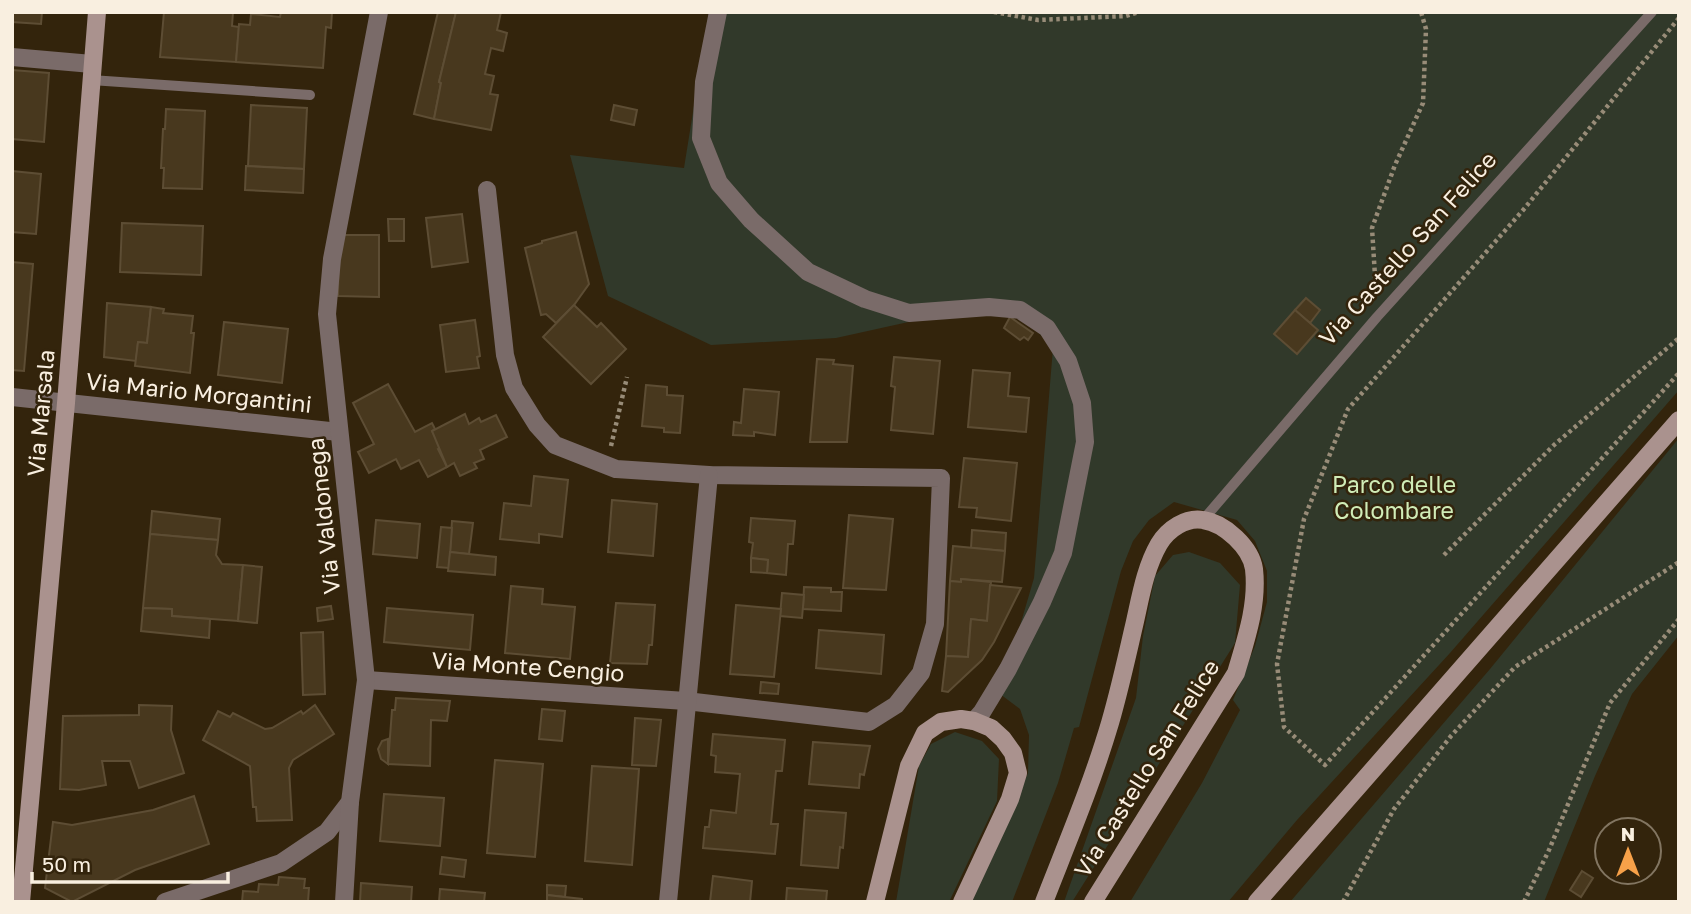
<svg xmlns="http://www.w3.org/2000/svg" width="1691" height="914" viewBox="0 0 1691 914" font-family="'Golos Text',sans-serif">
<rect width="100%" height="100%" fill="#33240c"/>
<g fill="#31392a">
<polygon points="709,12 1679,12 1679,390 1450,653 1297,820 1228,902 1130,902 1202,783 1240,710 1233,700 1255,646 1267,602 1267,571 1255,541 1237,520 1174,502 1149,520 1133,541 1121,571 1079,727 1074,728 1058,783 1012,902 970,902 1028,773 1029,735 1020,709 1000,694 1034,578 1053,348 1008,300 836,338 711,345 608,296 570,155 684,168"/>
<polygon points="1679,438 1679,635 1632,694 1595,776 1544,902 1290,902 1490,669"/>
<polygon points="1189,552 1220,563 1240,585 1235,643 1072,902 1064,902 1136,698 1143,636 1155,576 1173,555"/>
<polygon points="955,732 982,741 999,759 997,801 949,902 896,902 919,766 931,744"/>
</g>
<g fill="#48381e" stroke="#5d4d34" stroke-width="2">
<polygon points="12,12 42,12 41,24 12,22"/>
<polygon points="164,12 233,12 232,26 239,27 236,62 160,57"/>
<polygon points="281,12 332,12 331,28 326,27 323,68 236,62 239,24 250,25 251,14 280,17"/>
<polygon points="438,12 456,12 439,82 441,83 434,119 414,114"/>
<polygon points="456,12 501,12 497,30 507,33 503,51 491,48 485,74 494,76 490,94 498,95 491,130 434,119 441,83 439,82"/>
<polygon points="12,70 49,73 44,142 12,139"/>
<polygon points="251,105 307,108 304,169 248,166"/>
<polygon points="614,105 637,110 634,125 611,120"/>
<polygon points="166,109 205,111 202,189 163,188 164,168 161,168 163,129 165,129"/>
<polygon points="246,166 304,169 303,193 245,190"/>
<polygon points="12,171 41,174 36,234 12,232"/>
<polygon points="462,214 468,262 432,267 426,218"/>
<polygon points="388,219 404,219 404,241 389,241"/>
<polygon points="122,223 203,226 201,275 120,272"/>
<polygon points="576,232 589,284 574,305 556,323 546,314 541,315 525,248 542,243 542,241"/>
<polygon points="339,235 379,235 379,297 338,296"/>
<polygon points="12,262 33,264 24,371 12,370"/>
<polygon points="1306,298 1320,310 1310,323 1295,310"/>
<polygon points="107,303 151,307 147,343 138,342 136,361 104,357"/>
<polygon points="574,305 597,327 601,323 626,349 591,384 543,337"/>
<polygon points="151,307 164,309 163,313 193,316 191,333 194,333 190,373 135,366 138,342 147,343"/>
<polygon points="1295,310 1318,330 1297,354 1274,334"/>
<polygon points="1010,317 1033,333 1028,340 1024,337 1020,340 1004,328"/>
<polygon points="475,320 480,356 477,357 479,368 446,372 440,325"/>
<polygon points="224,322 288,329 282,383 218,375"/>
<polygon points="894,357 940,361 933,434 891,430 895,387 891,386"/>
<polygon points="817,359 834,360 833,364 853,366 847,442 810,442"/>
<polygon points="973,370 1010,373 1008,396 1029,398 1026,432 968,427"/>
<polygon points="388,384 415,432 432,423 435,429 432,431 441,448 438,449 447,467 428,477 419,460 401,469 396,459 369,473 358,452 374,444 353,403"/>
<polygon points="646,385 667,387 667,395 683,396 680,433 664,432 664,428 642,426"/>
<polygon points="744,389 779,392 775,435 754,432 754,436 733,435 734,422 741,423"/>
<polygon points="465,414 469,424 479,418 481,422 496,415 507,437 480,450 484,459 474,463 477,468 460,476 454,463 447,467 432,431"/>
<polygon points="964,458 1017,463 1011,521 976,517 977,508 959,507"/>
<polygon points="534,476 568,480 562,537 539,534 539,543 500,539 504,503 531,506"/>
<polygon points="612,500 657,504 653,556 608,552"/>
<polygon points="152,511 220,519 218,540 150,534"/>
<polygon points="849,515 893,519 886,590 843,588"/>
<polygon points="751,518 795,521 793,544 788,544 786,575 767,573 768,560 751,558 753,543 749,542"/>
<polygon points="376,520 420,524 417,558 373,554"/>
<polygon points="452,521 473,523 469,554 450,552"/>
<polygon points="441,527 452,528 449,568 437,567"/>
<polygon points="972,530 1006,533 1005,551 971,548"/>
<polygon points="150,534 218,540 216,555 222,564 243,565 238,621 172,616 172,609 143,608"/>
<polygon points="953,546 1005,551 1002,582 961,579 961,582 950,581"/>
<polygon points="450,552 496,557 495,575 448,571"/>
<polygon points="751,558 768,560 767,573 751,572"/>
<polygon points="243,565 262,567 257,623 238,621"/>
<polygon points="961,579 991,582 987,621 971,619 968,657 946,656 950,581 961,582"/>
<polygon points="990,585 1021,588 994,642 982,660 948,692 942,691 946,656 968,657 971,619 987,621"/>
<polygon points="511,586 543,589 542,604 575,607 570,659 505,653"/>
<polygon points="804,587 831,588 831,592 842,592 841,611 803,609"/>
<polygon points="782,593 804,595 802,618 780,616"/>
<polygon points="616,603 655,605 652,645 649,645 647,664 610,663"/>
<polygon points="736,605 781,609 774,677 730,674"/>
<polygon points="331,606 333,619 318,621 317,608"/>
<polygon points="143,608 172,609 172,616 210,619 209,638 141,631"/>
<polygon points="387,608 473,615 470,650 384,642"/>
<polygon points="819,630 884,635 881,674 816,668"/>
<polygon points="323,632 325,694 303,695 301,633"/>
<polygon points="761,682 779,684 778,694 760,693"/>
<polygon points="396,698 450,701 447,721 431,720 430,766 388,764 392,710 395,710"/>
<polygon points="139,705 172,706 171,730 184,773 139,788 130,761 102,761 106,785 79,790 60,789 63,716 139,715"/>
<polygon points="315,705 334,734 293,760 289,768 292,820 257,821 256,807 253,807 250,766 203,740 218,711 230,717 233,713 265,729 272,728 301,711 303,714"/>
<polygon points="542,709 565,711 562,741 539,739"/>
<polygon points="635,718 661,720 656,766 632,765"/>
<polygon points="713,734 785,740 782,771 776,771 771,824 778,824 775,854 703,848 705,827 709,827 711,810 736,813 740,774 715,772 716,756 711,755"/>
<polygon points="388,739 388,764 381,759 378,749 382,741"/>
<polygon points="813,742 870,746 864,775 860,774 859,788 809,784"/>
<polygon points="495,760 543,764 535,857 487,853"/>
<polygon points="592,766 639,769 632,865 585,861"/>
<polygon points="384,794 444,798 440,846 380,841"/>
<polygon points="194,796 209,844 135,870 72,902 45,888 53,822 72,825 153,810"/>
<polygon points="805,810 846,813 843,848 840,847 838,868 801,865"/>
<polygon points="442,857 466,860 464,877 440,874"/>
<polygon points="1582,871 1593,878 1581,897 1570,890"/>
<polygon points="713,876 752,881 750,902 710,902"/>
<polygon points="279,877 305,879 304,888 309,888 308,902 242,902 243,891 258,892 259,884 278,885"/>
<polygon points="361,883 412,887 411,902 360,902"/>
<polygon points="547,885 566,886 565,897 547,895"/>
<polygon points="787,888 827,891 826,902 786,902"/>
<polygon points="440,889 485,893 484,902 439,902"/>
<polygon points="547,895 582,899 582,902 547,902"/>
</g>
<g fill="none" stroke-linecap="round" stroke-linejoin="round">
<g stroke="#988c78" stroke-width="4.5" stroke-dasharray="3.5 3.5" stroke-linecap="butt">
<polyline points="994,12 1038,20 1126,16 1139,12"/>
<polyline points="1679,18 1524,209 1348,409 1304,519 1277,664 1284,727 1325,765 1679,373"/>
<polyline points="1376,292 1372,228 1395,165 1423,103 1426,29 1421,12"/>
<polyline points="611,446 627,377"/>
<polyline points="1444,555 1554,445 1679,338"/>
<polyline points="1343,902 1394,809 1451,736 1515,667 1679,562"/>
<polyline points="1524,902 1549,850 1610,703 1679,619"/>
</g>
<g stroke="#7a6b69" stroke-width="10">
<polyline points="91,80 310,95"/>
<polyline points="1203,520 1377,317 1652,12"/>
</g>
<g stroke="#7a6b69" stroke-width="18">
<polyline points="718,12 704,82 701,138 719,183 751,220 808,272 865,299 909,313 989,307 1020,310 1047,328 1068,361 1082,403 1085,442 1063,553 1042,602 1008,669 982,712 974,721"/>
<polyline points="12,57 92,64"/>
<polyline points="12,397 339,432"/>
<polyline points="366,680 686,701 869,722 896,705 921,673 935,624 941,478 709,475 616,469 555,445 537,425 514,388 505,355 487,190"/>
<polyline points="165,902 281,863 327,832 350,802 366,680 327,314 332,259 379,12"/>
<polyline points="344,902 350,802"/>
<polyline points="668,902 709,475"/>
</g>
<g stroke="#aa928e" stroke-width="18">
<polyline points="21,902 66,403 97,12"/>
<polyline points="875,902 909,766 925,733 941,722 961,719 974,721 991,728 1003,739 1013,753 1018,773 1010,799 962,902"/>
<path d="M1044 902C1067 843 1092 784 1110 723 1119 692 1126 661 1133 630 1140 601 1144 570 1159 544 1168 529 1186 517 1203 520 1225 523 1251 548 1254 569 1258 605 1246 639 1236 673L1093 902"/>
<polyline points="1257,902 1679,420"/>
</g>
</g>
<g text-anchor="middle" dominant-baseline="central" stroke-width="5" stroke-linejoin="round" paint-order="stroke">
<g font-size="23" fill="#f9efe0" stroke="#33240c">
<text transform="translate(1407 248) rotate(-48)">Via Castello San Felice</text>
<text transform="translate(199 392) rotate(6)">Via Mario Morgantini</text>
<text transform="translate(40 413) rotate(-85)">Via Marsala</text>
<text transform="translate(323 516) rotate(-96)">Via Valdonega</text>
<text transform="translate(528 666) rotate(4)">Via Monte Cengio</text>
<text transform="translate(1146 768) rotate(-58)">Via Castello San Felice</text>
</g>
<g font-size="23" fill="#d0ecb7" stroke="#33240c">
<text x="1394" y="484">Parco delle<tspan x="1394" dy="26">Colombare</tspan></text>
</g>
</g>
<rect width="1691" height="914" fill="none" stroke="#f9efe0" stroke-width="28"/>
<g transform="translate(1628 851)"><circle r="33" fill="#33240c" stroke="#827561" stroke-width="2"/>
<path d="M0-5L12 26L0 18L-12 26Z" fill="#f7a149"/>
<text y="-10" font-size="19" font-weight="bold" text-anchor="middle" fill="#f9efe0">N</text>
</g>
<path d="M32 872v10h196v-10" fill="none" stroke="#f9efe0" stroke-width="3.5"/>
<text x="42" y="872" font-size="21" fill="#f9efe0" stroke="#33240c" stroke-width="5" paint-order="stroke">50 m</text>
</svg>
